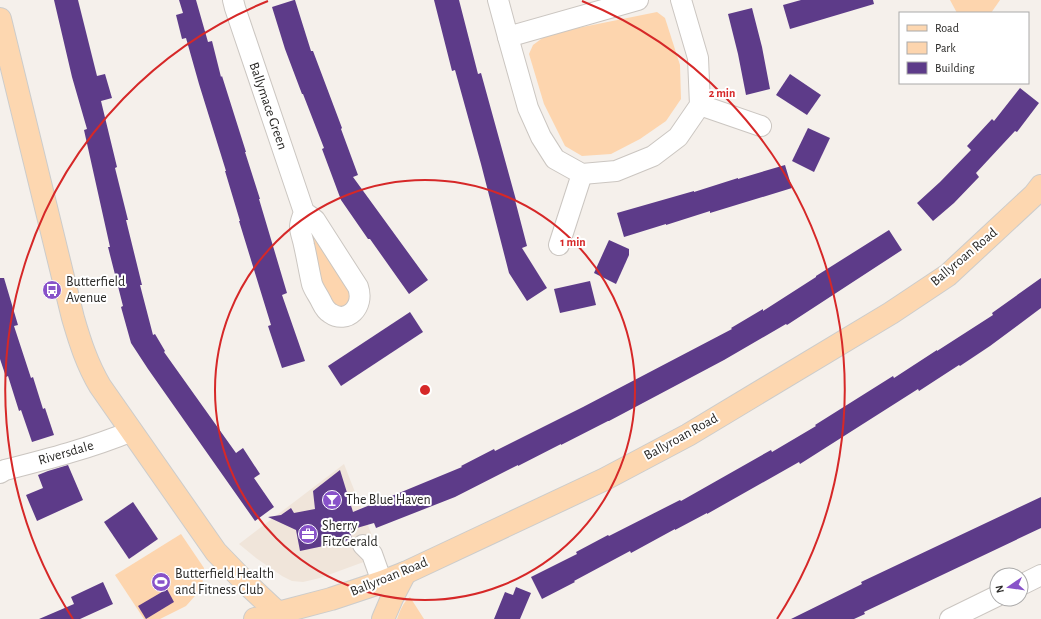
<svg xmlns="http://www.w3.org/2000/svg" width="1041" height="619" viewBox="0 0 1041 619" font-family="'Alegreya Sans',sans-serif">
<rect width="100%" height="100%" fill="#f5f0eb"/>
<polygon fill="#f0e5da" points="344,464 380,556 320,578 303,582 292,581 282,576 256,558 239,544"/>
<g fill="#fdd5ae">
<polygon points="950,0 1000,0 991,13 957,13"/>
<polygon points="657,12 665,18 680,65 681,99 666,121 640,139 611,154 582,156 565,146 544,104 529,54 533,45 548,34"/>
<polygon points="300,207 352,277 349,311 325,307"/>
<polygon points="181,534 204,568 202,588 186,606 160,619 144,619 115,575"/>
<path d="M410 597 424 619H397C400 611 403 602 410 597Z"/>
</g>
<g fill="#5d3b89">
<polygon points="54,0 78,0 97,76 105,74 112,98 101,101 117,167 115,168 128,220 126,220 142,285 140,285 153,335 155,334 165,351 164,352 236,453 243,448 260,474 254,478 274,507 255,521 148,369 131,343 121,307 123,306 108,247 110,247 84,130 87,129 72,77"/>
<polygon points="179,0 196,0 208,42 212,41 221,77 222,76 246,152 245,152 260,199 259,199 287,293 282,295 305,361 282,368 268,326 271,325 239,221 240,221 225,171 226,171 199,84 186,38 182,39 176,15 183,13"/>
<polygon points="294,0 295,0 311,51 313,51 342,128 341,129 358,175 353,177 428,280 409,294 370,239 368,239 341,200 322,149 324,148 303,94 302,94 285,49 272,7"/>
<polygon points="434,0 459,0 478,74 481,73 516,200 515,200 527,246 522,248 547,288 527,301 509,273 481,164 455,70 452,71"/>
<polygon points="801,0 873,0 874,4 790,29 783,5"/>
<polygon points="752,8 762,47 770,89 746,95 738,54 728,14"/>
<polygon points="790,74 821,95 807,115 776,95"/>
<polygon points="1020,88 1039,103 1017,132 1015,131 976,173 979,177 954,203 933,221 917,203 940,182 971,150 967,146 992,119 994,121"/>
<polygon points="808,128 830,138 814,172 792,161"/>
<polygon points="785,165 792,188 710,213 710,211 666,225 666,224 624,237 617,213 694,191 694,192 738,178 738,179"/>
<polygon points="889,230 902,250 787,325 786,324 724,360 609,421 608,421 561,445 561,444 518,466 518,465 455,497 376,528 374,523 350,530 352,540 300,551 296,530 268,517 281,515 291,508 294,513 315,509 313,491 340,470 353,512 462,467 461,466 494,449 495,451 583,407 732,329 731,328 763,309 763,311 816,277 816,276"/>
<polygon points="609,240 629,249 629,255 616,284 594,273"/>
<polygon points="0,278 4,278 18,325 14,326 31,378 33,377 43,409 45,408 54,435 32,442 21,410 19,411 8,376 6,377 0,359"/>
<polygon points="1041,278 1041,308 990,346 960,366 959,365 919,391 918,389 800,464 799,462 707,514 707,513 675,530 675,529 631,553 630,551 574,581 575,582 542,599 531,577 577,554 576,552 608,535 609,536 680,500 681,501 771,450 772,452 816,426 815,425 893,376 894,378 937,350 937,351 993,315 992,313"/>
<polygon points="590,281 596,305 560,313 554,289"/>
<polygon points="410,312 423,332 341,386 328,366"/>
<polygon points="68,465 83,500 37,521 26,495 43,488 38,475 48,471"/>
<polygon points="1041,497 1041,528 864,612 865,614 854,619 791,619 862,584 861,582"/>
<polygon points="133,502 158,539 129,559 104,522"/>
<polygon points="103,582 113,604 80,619 39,619 74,604 71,597"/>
<polygon points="516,587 531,593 520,619 494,619 505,592 513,595"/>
<polygon points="167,589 174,602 146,619 138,606"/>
</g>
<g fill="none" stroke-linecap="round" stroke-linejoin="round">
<defs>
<g id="minor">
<path d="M233 0 235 8 304 212 315 220 358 287C365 307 347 325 330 313 325 310 323 305 321 301 318 295 314 290 312 284 309 271 307 258 304 245 303 239 300 232 300 227 300 222 303 216 304 212"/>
<polyline points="498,0 508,37 638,0"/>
<polyline points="508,37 528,108 541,137 555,159 582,174 616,171 653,156 678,137 700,105 698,58 681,0"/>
<polyline points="700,105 761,126"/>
<polyline points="559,245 582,174"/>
<path d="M0 473 5 470C48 459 91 448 132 431"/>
<polyline points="363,545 372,554 382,582"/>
<polyline points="1021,585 1041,575"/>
<polyline points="950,619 997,596"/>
</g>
<g id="major">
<path d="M0 19 73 318C80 342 87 364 100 386L216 552 247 584 278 613 287 619"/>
<polyline points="255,619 331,599 382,582 405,573 605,479 688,435 891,313 948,275 1034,195 1041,186"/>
<polyline points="383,619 392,598 405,573"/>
</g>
</defs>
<use href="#minor" stroke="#cbc6c1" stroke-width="22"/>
<use href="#major" stroke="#cccccb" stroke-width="24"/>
<use href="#minor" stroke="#fff" stroke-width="20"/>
<use href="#major" stroke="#fdd7b0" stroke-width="22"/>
</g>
<g fill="none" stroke="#d62828" stroke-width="2">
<circle cx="425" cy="390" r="210"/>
<path d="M73 619A420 420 0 0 1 268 1M582 1A420 420 0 0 1 777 619"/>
</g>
<defs>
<symbol id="bus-disc" viewBox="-11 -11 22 22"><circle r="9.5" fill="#8852c9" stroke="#fff"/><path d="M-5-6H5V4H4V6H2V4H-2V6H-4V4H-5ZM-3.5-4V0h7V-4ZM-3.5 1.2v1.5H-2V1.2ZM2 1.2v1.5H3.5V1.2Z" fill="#fff"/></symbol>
<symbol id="bar-disc" viewBox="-11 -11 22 22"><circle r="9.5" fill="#8852c9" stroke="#fff"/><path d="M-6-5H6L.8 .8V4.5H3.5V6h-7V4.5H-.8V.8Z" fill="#fff"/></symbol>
<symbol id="office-disc" viewBox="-11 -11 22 22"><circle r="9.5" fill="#8852c9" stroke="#fff"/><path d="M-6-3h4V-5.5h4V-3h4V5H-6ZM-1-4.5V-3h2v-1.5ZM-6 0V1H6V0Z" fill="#fff"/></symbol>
<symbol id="stadium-disc" viewBox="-11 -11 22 22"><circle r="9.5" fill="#8852c9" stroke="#fff"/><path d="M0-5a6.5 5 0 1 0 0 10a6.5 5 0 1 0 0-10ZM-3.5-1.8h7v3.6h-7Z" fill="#fff"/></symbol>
</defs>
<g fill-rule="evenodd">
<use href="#bus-disc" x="41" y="279" width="22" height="22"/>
<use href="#bar-disc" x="321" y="489" width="22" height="22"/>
<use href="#office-disc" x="297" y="523" width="22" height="22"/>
<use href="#stadium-disc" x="150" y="571" width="22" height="22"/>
</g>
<g text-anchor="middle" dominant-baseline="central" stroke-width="4" stroke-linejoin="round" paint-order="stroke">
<g font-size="14" fill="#2a2927" stroke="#fff">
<text transform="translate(268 106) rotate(71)">Ballymace Green</text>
<text transform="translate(964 257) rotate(-40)">Ballyroan Road</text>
<text transform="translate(681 437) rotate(-29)">Ballyroan Road</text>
<text transform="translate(66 453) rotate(-16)">Riversdale</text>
<text transform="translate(389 577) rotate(-22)">Ballyroan Road</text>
</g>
<g font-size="14" fill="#2a2927" stroke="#fff" text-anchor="start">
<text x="66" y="282">Butterfield<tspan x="66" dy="16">Avenue</tspan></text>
<text x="346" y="500">The Blue Haven</text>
<text x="322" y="526">Sherry<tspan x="322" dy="16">FitzGerald</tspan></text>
<text x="175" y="574">Butterfield Health<tspan x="175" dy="16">and Fitness Club</tspan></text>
</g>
</g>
<circle cx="425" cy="390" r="6" fill="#d62828" stroke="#fff" stroke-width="2"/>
<g font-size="12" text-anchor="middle" font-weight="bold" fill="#d62828" stroke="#fff" stroke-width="4" stroke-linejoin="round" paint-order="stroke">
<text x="722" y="97">2 min</text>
<text x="573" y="246">1 min</text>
</g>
<rect x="899" y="12" width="130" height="72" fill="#ffffff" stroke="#aaa9a9"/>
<rect x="907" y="25" width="20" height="6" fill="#fdd7b0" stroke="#aaa9a9"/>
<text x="935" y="32" font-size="12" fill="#2a2927">Road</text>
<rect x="907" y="42" width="20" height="12" fill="#fdd5ae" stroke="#aaa9a9"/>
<text x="935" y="52" font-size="12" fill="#2a2927">Park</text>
<rect x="907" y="62" width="20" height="12" fill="#5d3b89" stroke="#aaa9a9"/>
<text x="935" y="72" font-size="12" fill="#2a2927">Building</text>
<g transform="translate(1009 587) rotate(257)"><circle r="19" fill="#ffffff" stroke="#aaa9a9"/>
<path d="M0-3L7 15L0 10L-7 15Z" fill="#8852c9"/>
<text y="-6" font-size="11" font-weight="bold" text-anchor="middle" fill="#2a2927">N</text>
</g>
</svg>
